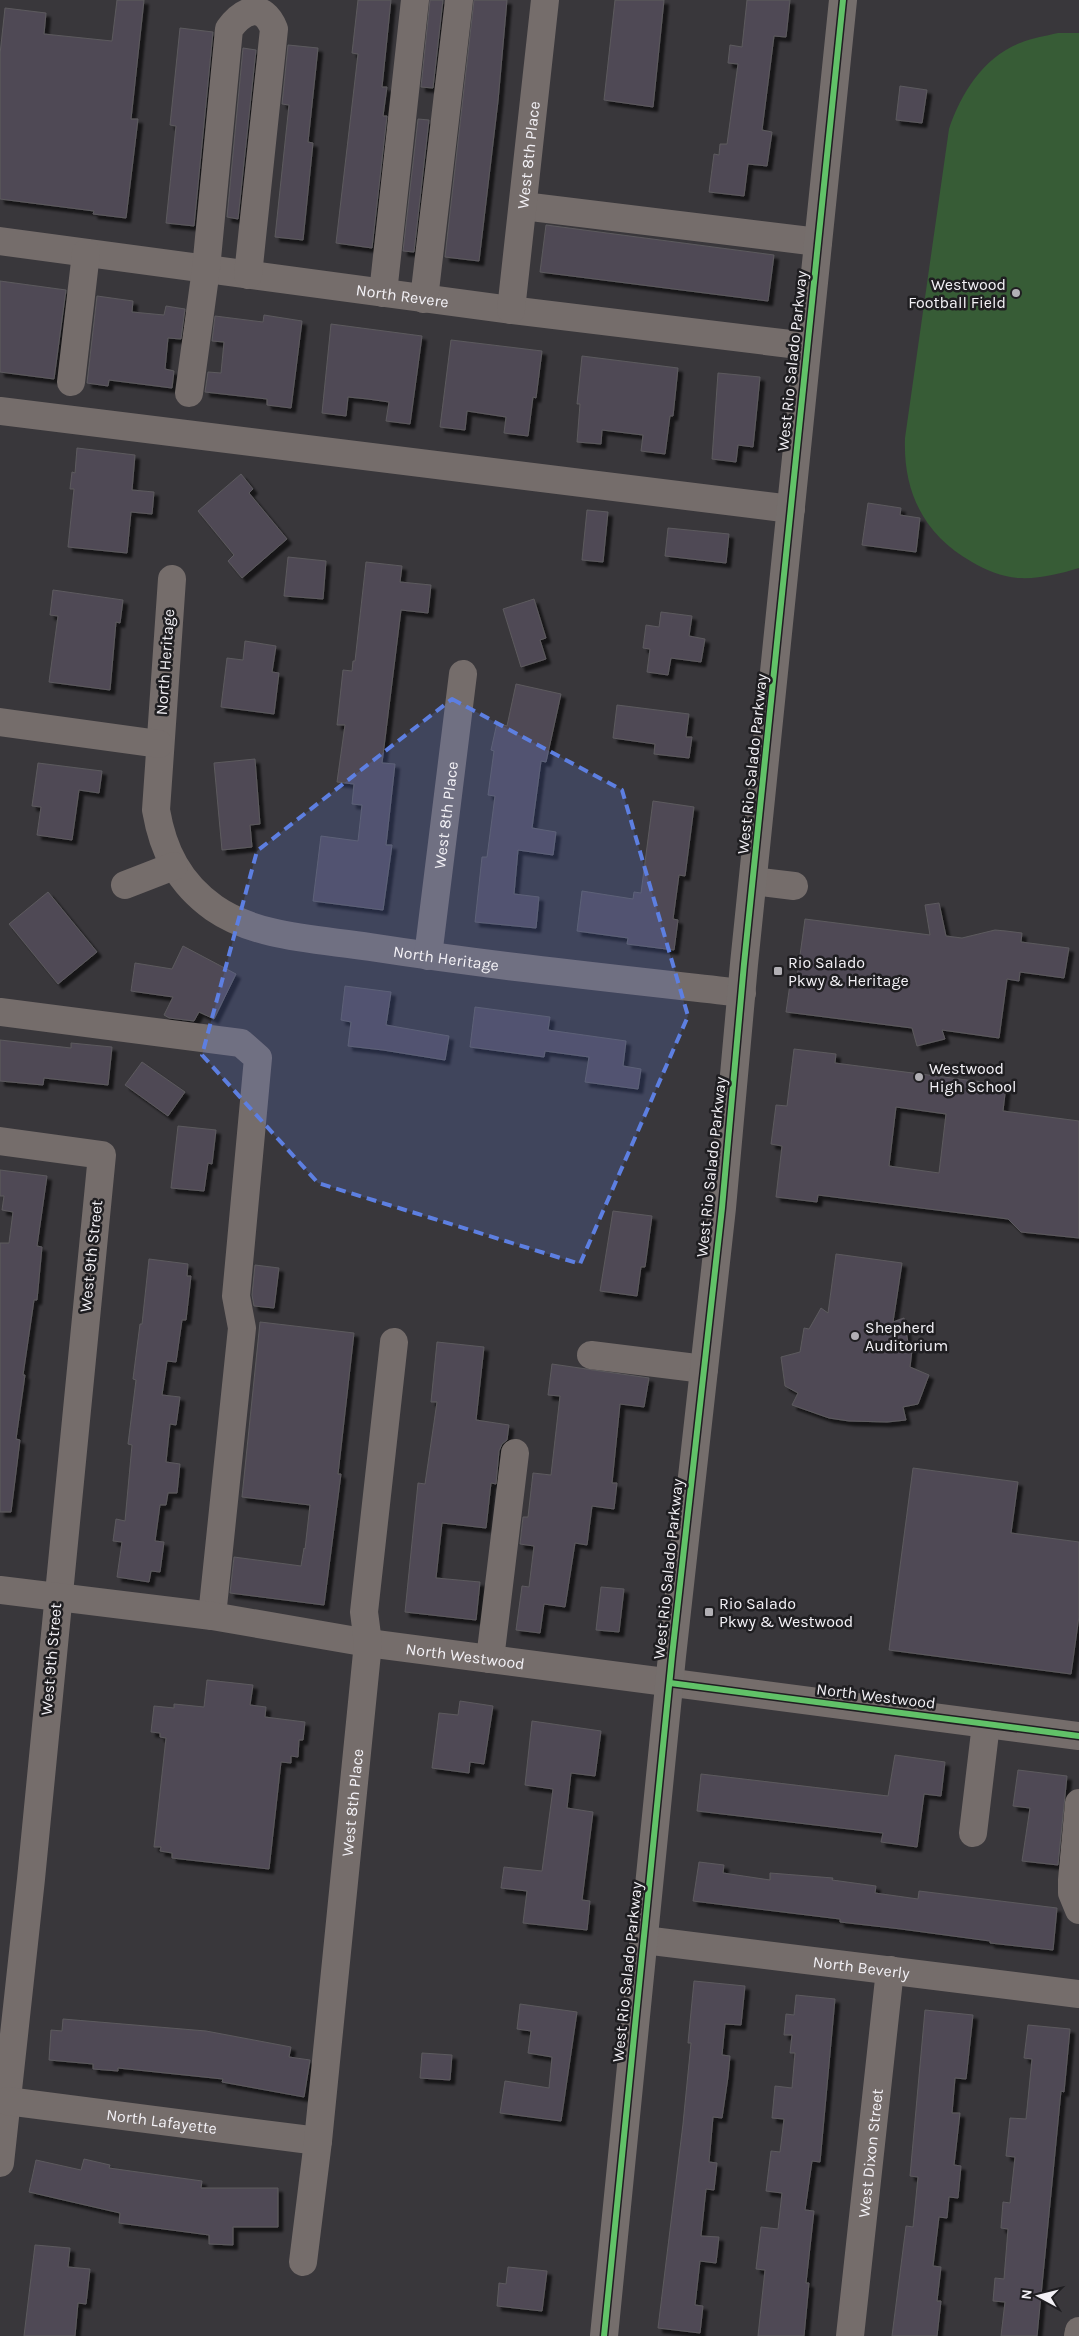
<svg xmlns="http://www.w3.org/2000/svg" width="1079" height="2336" viewBox="0 0 1079 2336" font-family="Karla,sans-serif">
<defs>
<filter id="shadow"><feDropShadow dx="4.5" dy="4.5" stdDeviation="1" flood-color="#0009"/></filter>
</defs>
<rect width="100%" height="100%" fill="#39373b"/>
<path fill="#375c36" d="M1058 33H1079V568C1059 574 1040 579 1019 578 1002 577 986 570 972 562 924 535 903 492 905 438L949 129C961 93 984 57 1020 43 1032 38 1045 36 1058 33Z"/>
<g fill="#504a55" stroke="#5c5a5e" fill-rule="evenodd" filter="url(#shadow)">
<polygon points="117,0 144,0 131,119 138,119 126,218 93,214 94,211 0,199 0,54 5,8 46,13 44,34 112,41"/>
<polygon points="358,0 391,0 382,87 387,87 383,116 387,116 372,248 336,243 358,54 352,53"/>
<polygon points="430,0 443,0 433,88 421,87"/>
<polygon points="474,0 507,0 498,101 479,261 445,257"/>
<polygon points="615,0 664,0 653,107 604,100"/>
<polygon points="747,0 790,0 786,37 774,36 762,130 772,132 767,166 748,164 744,196 709,192 714,154 719,155 720,144 727,144 738,64 728,63 730,45 742,47"/>
<polygon points="180,28 213,32 194,226 166,223 176,126 170,125"/>
<polygon points="288,45 318,48 308,142 313,143 303,240 275,237 289,105 282,104"/>
<polygon points="243,48 256,50 238,219 227,217"/>
<polygon points="900,86 927,90 922,123 896,120"/>
<polygon points="418,119 429,120 414,252 403,251"/>
<polygon points="546,225 774,255 768,301 540,272"/>
<polygon points="0,281 66,290 54,379 0,372"/>
<polygon points="97,296 133,301 132,312 164,315 166,306 185,309 181,339 168,338 165,369 174,371 172,388 109,380 108,386 87,383"/>
<polygon points="264,315 302,321 291,408 267,405 267,399 205,392 208,372 221,373 224,342 212,341 215,316 263,322"/>
<polygon points="331,324 422,336 410,424 386,421 389,402 368,399 348,397 346,416 322,413"/>
<polygon points="451,340 542,351 536,398 533,397 528,436 504,433 506,417 467,411 465,430 440,427"/>
<polygon points="582,356 678,368 673,416 670,416 665,454 641,451 643,435 602,430 601,444 577,442 580,404 577,404"/>
<polygon points="718,373 760,377 753,447 738,445 736,462 712,459"/>
<polygon points="77,448 135,455 132,490 154,492 152,514 131,512 127,553 68,547 74,489 70,489 72,472 75,473"/>
<polygon points="241,474 253,489 249,493 287,539 242,578 228,561 234,555 198,511"/>
<polygon points="868,503 901,508 900,515 920,518 916,552 862,545"/>
<polygon points="587,510 608,512 603,562 582,560"/>
<polygon points="668,528 729,534 726,563 665,556"/>
<polygon points="288,557 326,561 323,599 284,596"/>
<polygon points="366,562 402,566 400,582 431,585 428,613 401,610 382,763 395,764 386,845 392,845 383,910 313,901 321,836 358,841 362,805 352,804 354,784 337,782 345,725 337,725 343,670 352,671 353,661 355,661"/>
<polygon points="53,590 123,600 120,623 116,622 110,690 49,682 58,616 50,615"/>
<polygon points="534,599 546,638 540,640 546,659 521,667 503,609"/>
<polygon points="661,612 692,616 689,636 705,639 701,662 671,658 668,675 647,672 650,649 643,648 646,625 659,627"/>
<polygon points="245,641 276,646 272,672 279,673 274,714 221,707 227,658 243,660"/>
<polygon points="516,684 561,694 546,762 541,761 532,828 556,832 553,855 518,850 514,894 539,897 536,928 475,922 482,857 487,857 495,796 488,795 494,751 491,750 497,723 507,726"/>
<polygon points="617,705 689,714 686,737 692,737 689,758 654,754 655,744 613,738"/>
<polygon points="255,759 260,824 250,825 252,847 222,850 214,763"/>
<polygon points="38,763 102,771 99,793 79,790 72,840 37,835 41,807 32,806"/>
<polygon points="653,801 694,807 685,876 679,875 673,919 678,920 674,950 627,944 628,938 577,931 582,891 633,899 634,892 641,893"/>
<polygon points="48,892 97,952 58,984 9,924"/>
<polygon points="939,903 946,936 962,938 995,930 1006,931 1022,933 1021,942 1069,948 1064,978 1020,972 1019,981 1007,979 999,1038 942,1030 945,1039 917,1046 912,1028 786,1012 791,977 797,977 805,919 930,935 925,905"/>
<polygon points="183,946 236,974 214,1019 199,1012 194,1021 169,1018 164,1015 173,997 131,991 135,963 172,969"/>
<polygon points="345,986 391,992 386,1025 449,1036 445,1060 383,1050 348,1046 351,1022 341,1020"/>
<polygon points="475,1007 550,1017 548,1030 626,1041 623,1066 641,1069 638,1089 585,1082 589,1057 545,1051 544,1057 470,1047"/>
<polygon points="0,1040 71,1048 71,1043 112,1047 108,1085 44,1078 43,1085 0,1081"/>
<path d="M794 1049 836 1054 835 1063 1006 1085 1003 1111 1079 1121V1238L1021 1232 1008 1219 818 1195 817 1202 776 1197 782 1146 771 1144 776 1105 787 1106ZM896 1107 946 1114 939 1173 889 1166Z"/>
<polygon points="142,1062 185,1092 168,1116 125,1085"/>
<polygon points="178,1126 216,1130 212,1164 208,1163 204,1191 171,1188"/>
<polygon points="0,1170 47,1176 37,1246 42,1247 37,1300 34,1300 23,1375 25,1375 16,1439 20,1440 11,1512 0,1512 0,1243 9,1243 13,1212 2,1210 4,1196 0,1196"/>
<polygon points="613,1211 652,1216 645,1267 641,1267 637,1296 600,1291"/>
<polygon points="836,1254 902,1263 893,1322 904,1318 908,1343 913,1342 910,1367 929,1375 918,1404 903,1407 906,1420 887,1422 849,1421 829,1418 792,1405 798,1393 785,1386 781,1357 800,1352 804,1328 809,1329 821,1308 828,1313"/>
<polygon points="149,1259 188,1264 187,1276 191,1276 186,1320 182,1320 176,1362 167,1361 162,1395 180,1397 176,1425 170,1424 166,1462 180,1464 177,1493 168,1493 166,1505 160,1505 155,1541 164,1542 160,1572 151,1571 149,1582 117,1577 122,1542 113,1541 116,1519 125,1521 132,1445 128,1444 136,1380 133,1379 140,1324 142,1324"/>
<polygon points="255,1265 279,1268 274,1308 254,1306 252,1295"/>
<polygon points="260,1322 354,1333 338,1474 341,1474 324,1605 230,1593 234,1557 301,1566 304,1548 305,1549 310,1505 242,1497"/>
<polygon points="437,1342 484,1347 476,1420 509,1425 507,1440 502,1444 499,1451 496,1484 491,1483 486,1528 442,1523 436,1578 480,1582 476,1620 405,1612 418,1483 425,1484 437,1402 431,1402"/>
<polygon points="552,1364 649,1378 644,1407 620,1404 612,1483 617,1483 614,1509 592,1506 587,1545 575,1543 565,1607 544,1604 540,1633 516,1630 522,1586 529,1587 534,1546 520,1544 523,1517 528,1517 533,1473 551,1475 560,1396 548,1395"/>
<polygon points="913,1468 1018,1482 1011,1533 1079,1542 1079,1616 1071,1674 889,1650"/>
<polygon points="601,1587 624,1589 619,1632 596,1630"/>
<polygon points="207,1680 253,1685 250,1705 266,1707 265,1717 305,1722 303,1740 299,1740 298,1757 291,1756 291,1763 281,1762 269,1869 172,1858 172,1853 160,1851 161,1847 154,1847 166,1738 160,1737 160,1733 151,1732 154,1706 174,1708 174,1704 204,1707"/>
<polygon points="460,1701 493,1706 484,1764 470,1762 469,1773 432,1768 439,1713 458,1715"/>
<polygon points="532,1721 601,1731 595,1776 571,1773 567,1808 593,1812 582,1900 590,1901 587,1930 523,1923 527,1891 501,1888 504,1867 542,1871 553,1789 525,1785"/>
<polygon points="895,1755 945,1762 941,1796 924,1794 917,1847 881,1842 883,1833 697,1811 701,1774 888,1796"/>
<polygon points="1018,1770 1067,1776 1058,1865 1022,1861 1030,1808 1013,1806"/>
<polygon points="699,1862 724,1865 723,1873 770,1880 770,1873 833,1878 832,1880 876,1886 875,1893 918,1899 919,1891 1057,1908 1053,1950 990,1943 990,1941 901,1929 840,1922 840,1919 693,1901"/>
<polygon points="694,1981 745,1986 741,2025 725,2024 722,2055 730,2056 728,2077 722,2118 713,2117 709,2162 717,2163 714,2190 706,2189 701,2236 719,2237 716,2263 700,2261 695,2305 703,2306 700,2333 658,2328 683,2124 691,2043 688,2043"/>
<polygon points="796,1995 835,1999 820,2162 812,2161 805,2210 814,2211 806,2283 809,2283 804,2336 758,2336 765,2270 756,2269 761,2227 778,2229 782,2193 766,2191 771,2151 780,2152 784,2119 772,2118 775,2086 792,2088 795,2053 790,2053 792,2035 784,2035 786,2014 794,2015"/>
<polygon points="520,2004 577,2012 561,2121 500,2113 505,2081 549,2088 552,2057 528,2053 531,2031 517,2029"/>
<polygon points="925,2010 973,2015 966,2079 955,2078 952,2113 960,2113 954,2165 961,2166 958,2198 949,2197 947,2218 939,2217 933,2266 941,2267 937,2301 941,2301 937,2336 892,2336 906,2226 913,2227 918,2177 910,2176"/>
<polygon points="63,2019 206,2031 291,2047 289,2057 310,2060 304,2097 222,2082 223,2079 118,2068 118,2071 93,2069 93,2064 49,2060 51,2030 62,2031"/>
<polygon points="1028,2025 1070,2029 1064,2092 1061,2091 1037,2336 1001,2336 1005,2302 993,2301 995,2278 1004,2279 1008,2229 1001,2228 1003,2202 1010,2203 1015,2157 1006,2156 1010,2118 1026,2119 1032,2059 1024,2058"/>
<polygon points="422,2053 452,2055 450,2080 420,2078"/>
<polygon points="84,2159 110,2165 109,2168 202,2181 201,2188 278,2188 278,2227 233,2227 233,2245 209,2244 209,2235 119,2223 120,2213 29,2192 36,2160 81,2170"/>
<polygon points="35,2245 70,2248 68,2267 90,2269 86,2304 78,2303 75,2336 24,2336"/>
<polygon points="508,2267 547,2271 542,2311 497,2306 499,2283 506,2284"/>
</g>
<g fill="none" stroke-linecap="round" stroke-linejoin="round">
<g stroke="#756d6b" stroke-width="28">
<polyline points="523,206 818,242"/>
<path id="s1" d="M0 241 511 310 807 346"/>
<polyline points="383,293 415,0"/>
<polyline points="424,299 459,0"/>
<path id="s2" d="M511 310 545 0"/>
<polyline points="71,382 86,253"/>
<path d="M189 393 206 269 229 29C243 10 263 1 274 29L248 275"/>
<polyline points="0,411 791,509"/>
<path id="s3" d="M172 579 156 810C163 851 179 883 214 908 257 938 319 939 370 947 493 966 618 979 742 993"/>
<polyline points="0,722 159,744"/>
<polyline points="753,881 794,886"/>
<polyline points="125,885 174,866"/>
<path id="s4" d="M428 956 463 674"/>
<polyline points="0,1012 241,1043 258,1058 236,1296 242,1328 212,1616"/>
<polyline points="0,1141 102,1155 31,1879 0,2163"/>
<polyline points="591,1355 704,1369"/>
<path id="s5" d="M0 1590 212 1616 368 1643 1079 1736"/>
<polyline points="490,1659 515,1453"/>
<polyline points="1079,1803 1072,1880 1072,1893 1079,1910"/>
<polyline points="973,1833 986,1724"/>
<path id="s6" d="M644 1940 1079 1994"/>
<path id="s7" d="M7 2101 318 2141"/>
<path id="s8" d="M303 2262 318 2141 368 1643 364 1612 394 1342"/>
<path id="s9" d="M850 2336 890 1970"/>
<polyline points="1078,2336 1079,2331"/>
</g>
<polyline stroke="#756e6c" stroke-width="28" points="604,2336 672,1656 722,1208 744,964 843,0"/>
<defs>
<g id="cycleway">
<polyline points="670,1683 1079,1736"/>
<polyline points="604,2336 672,1656 722,1208 744,964 843,0"/>
</g>
</defs>
<use href="#cycleway" stroke="#1f1e21" stroke-width="9"/>
<use href="#cycleway" stroke="#61c268" stroke-width="6"/>
</g>
<path fill="#5d7fe1" fill-opacity="0.2" stroke="#5d7fe1" stroke-width="4" stroke-dasharray="10 6" stroke-linejoin="round" d="M452 699 622 790 688 1016 580 1264 318 1183 202 1055 257 851Z"/>
<g fill="#b2b0b5" stroke="#1f1e21" stroke-width="2">
<circle cx="1016" cy="293" r="5"/>
<rect x="773" y="966" width="10" height="10" rx="2.5"/>
<circle cx="919" cy="1077" r="5"/>
<circle cx="855" cy="1336" r="5"/>
<rect x="704" y="1607" width="10" height="10" rx="2.5"/>
</g>
<g text-anchor="middle" dominant-baseline="central" stroke-width="5" stroke-linejoin="round" paint-order="stroke">
<g font-size="16" fill="#f3f1f6" stroke="#1f1e21">
<text stroke="none"><textPath href="#s2" startOffset="156">West 8th Place</textPath></text>
<text stroke="none"><textPath href="#s1" startOffset="406">North Revere</textPath></text>
<text transform="translate(792 361) rotate(-84)">West Rio Salado Parkway</text>
<text transform="translate(165 662) rotate(-86)">North Heritage</text>
<text transform="translate(752 764) rotate(-84)">West Rio Salado Parkway</text>
<text stroke="none"><textPath href="#s4" startOffset="142">West 8th Place</textPath></text>
<text stroke="none"><textPath href="#s3" startOffset="588">North Heritage</textPath></text>
<text transform="translate(711 1167) rotate(-84)">West Rio Salado Parkway</text>
<text transform="translate(91 1256) rotate(-84)">West 9th Street</text>
<text transform="translate(668 1569) rotate(-84)">West Rio Salado Parkway</text>
<text stroke="none"><textPath href="#s5" startOffset="470">North Westwood</textPath></text>
<text transform="translate(51 1659) rotate(-85)">West 9th Street</text>
<text transform="translate(876 1696) rotate(7)">North Westwood</text>
<text stroke="none"><textPath href="#s8" startOffset="462">West 8th Place</textPath></text>
<text stroke="none"><textPath href="#s6" startOffset="219">North Beverly</textPath></text>
<text transform="translate(627 1972) rotate(-84)">West Rio Salado Parkway</text>
<text stroke="none"><textPath href="#s7" startOffset="156">North Lafayette</textPath></text>
<text stroke="none"><textPath href="#s9" startOffset="184">West Dixon Street</textPath></text>
</g>
<g font-size="16" fill="#f3f1f6" stroke="#1f1e21" text-anchor="start">
<text x="1006" y="284" text-anchor="end">Westwood<tspan x="1006" dy="18">Football Field</tspan></text>
<text x="788" y="962">Rio Salado<tspan x="788" dy="18">Pkwy &amp; Heritage</tspan></text>
<text x="929" y="1068">Westwood<tspan x="929" dy="18">High School</tspan></text>
<text x="865" y="1327">Shepherd<tspan x="865" dy="18">Auditorium</tspan></text>
<text x="719" y="1603">Rio Salado<tspan x="719" dy="18">Pkwy &amp; Westwood</tspan></text>
</g>
</g>
<g transform="translate(1039 2296) rotate(277)" stroke="#1f1e21" stroke-width="4" paint-order="stroke">
<path d="M0-4L9 19L0 12L-9 19Z" fill="#f3f1f6"/>
<text y="-8" font-size="14" font-weight="bold" text-anchor="middle" fill="#f3f1f6">N</text>
</g>
</svg>
